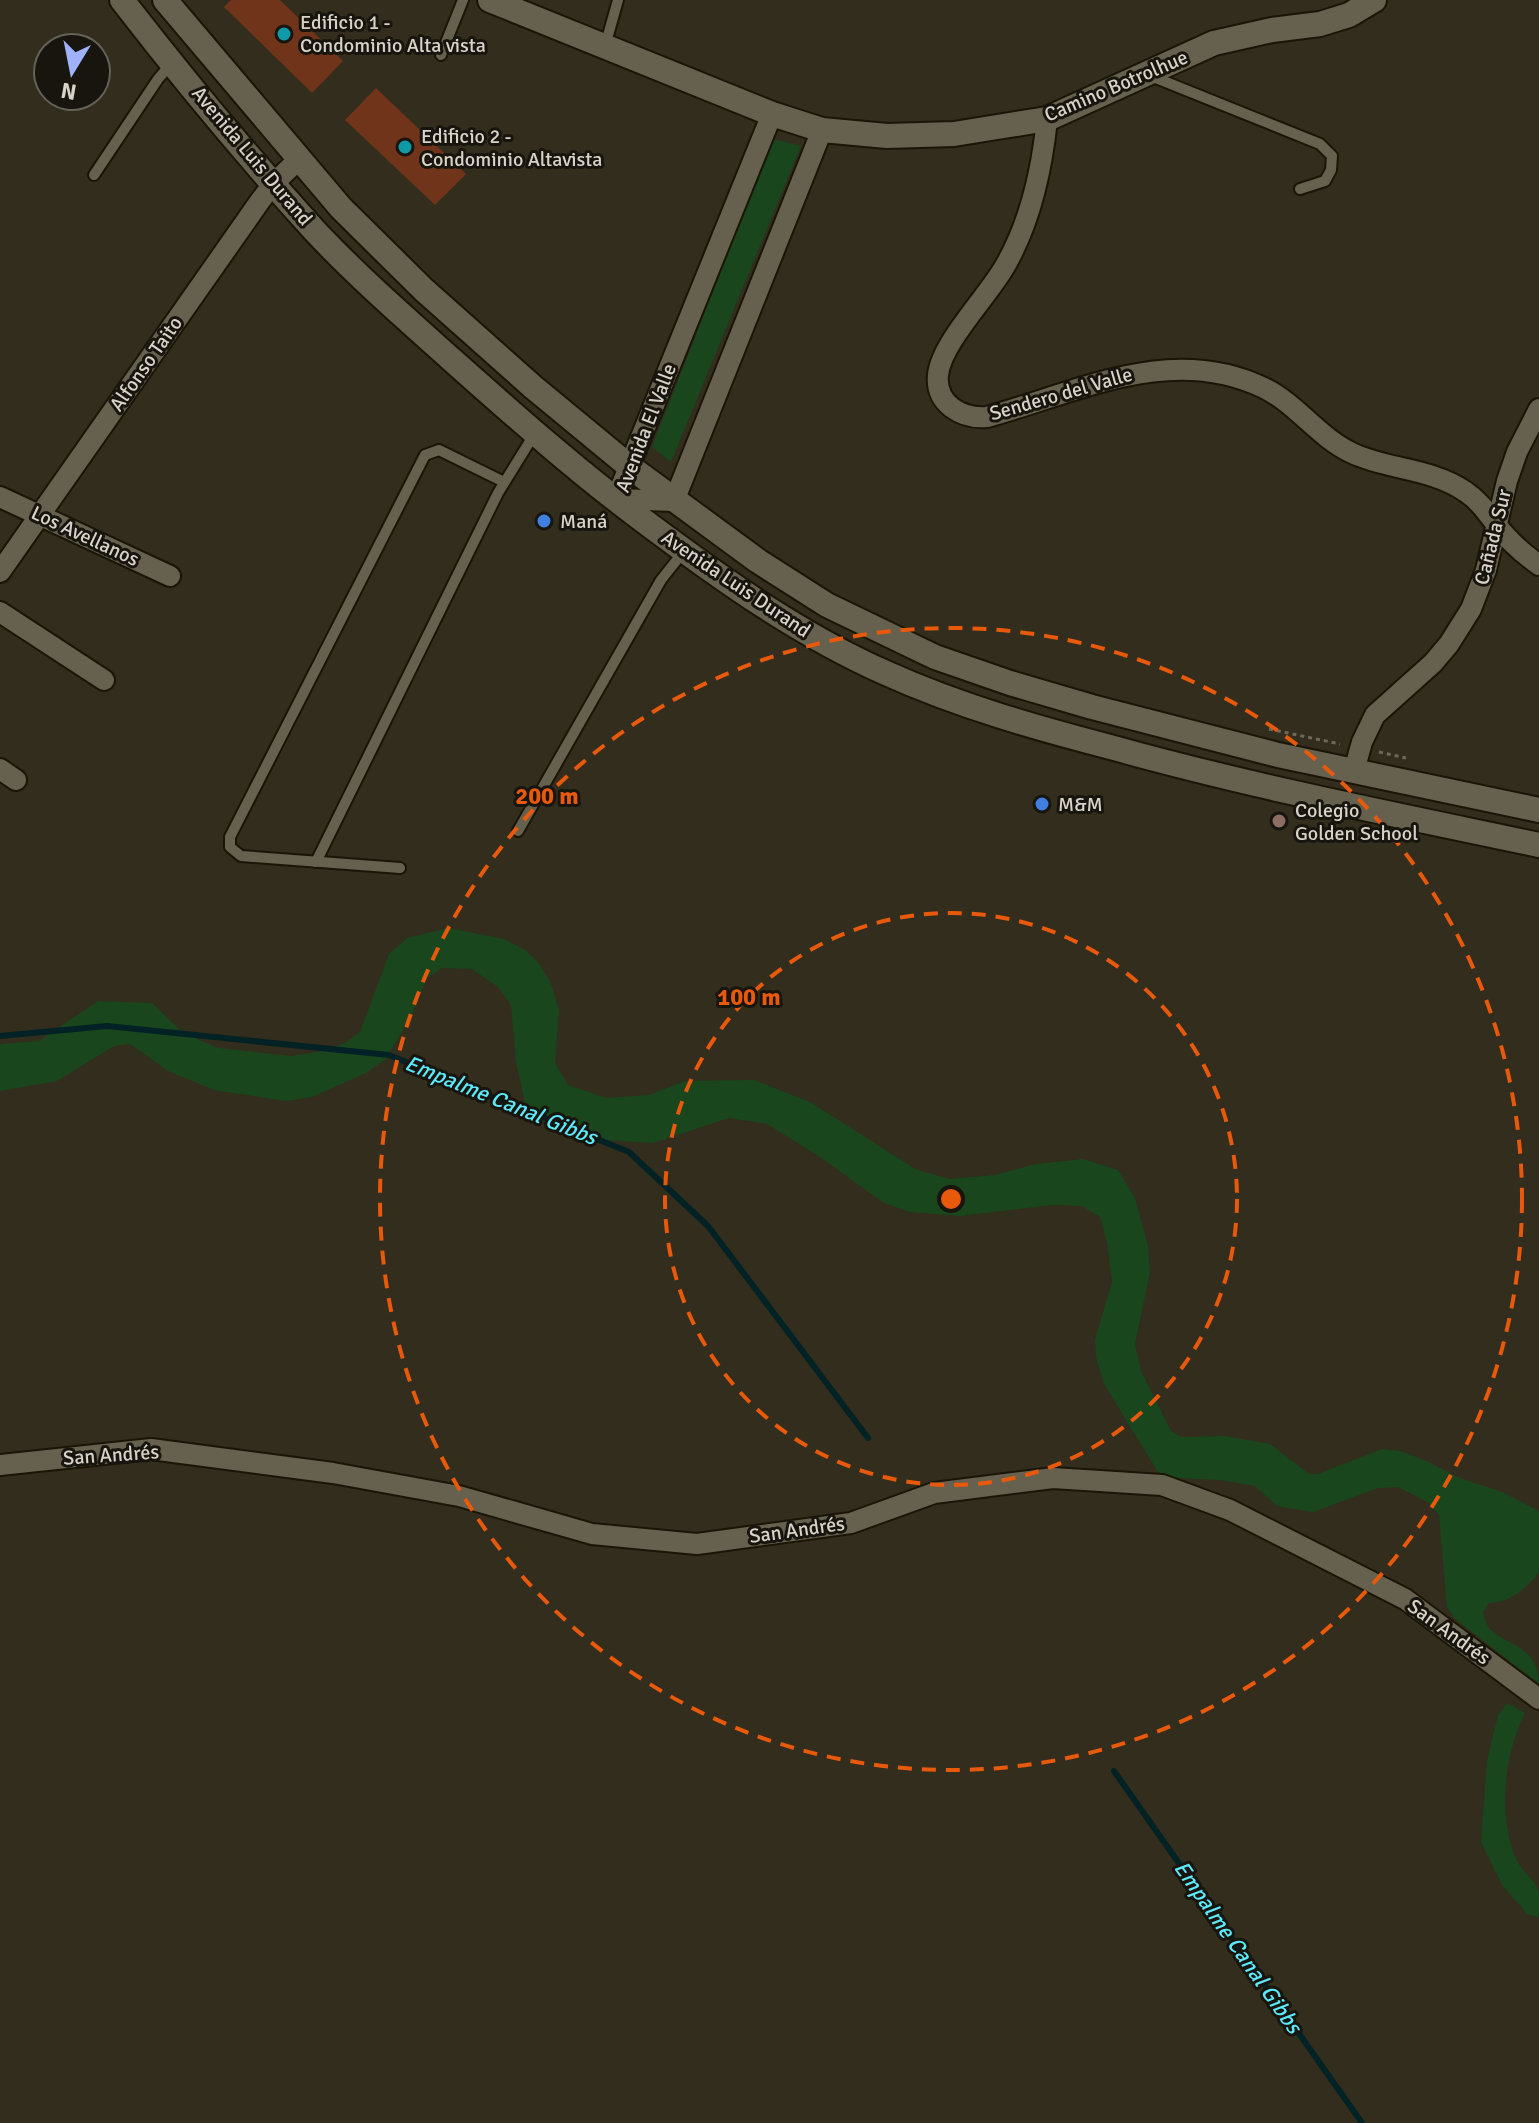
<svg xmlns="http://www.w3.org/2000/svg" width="1539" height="2123" viewBox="0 0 1539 2123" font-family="Signika,sans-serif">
<rect width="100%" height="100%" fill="#322d1c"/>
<g fill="#1a461e">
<polygon points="773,139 801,146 671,462 652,447"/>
<path d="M448 928 504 939 525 950 537 961 550 981 559 1010 555 1063 568 1085 606 1098 649 1095 685 1081 754 1080 810 1102 917 1170 950 1179 994 1175 1036 1164 1083 1159 1118 1170 1135 1198 1148 1246 1150 1272 1135 1344 1141 1371 1171 1431 1182 1437 1224 1436 1270 1444 1309 1474H1318L1382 1449 1401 1451 1429 1462 1459 1478 1502 1492 1539 1511V1573C1526 1588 1510 1603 1489 1603L1483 1612C1485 1618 1485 1625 1491 1630 1511 1647 1539 1648 1539 1684L1454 1618 1447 1607 1439 1515 1429 1503 1398 1487 1378 1488 1313 1512 1277 1506 1255 1486 1220 1480 1174 1478 1158 1472 1104 1384 1096 1357 1095 1340 1112 1281 1107 1242 1100 1217 1082 1206 1053 1205 959 1216 910 1212 884 1203 820 1157 767 1124 729 1118 653 1143 587 1139 535 1118 525 1103 516 1062 511 1005 498 987 472 969 442 968 427 978 411 1016 386 1059 366 1073 312 1097 285 1101 214 1090 168 1071 130 1044 114 1046 57 1081 0 1091V1044L39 1041 98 1001 152 1003 183 1033 219 1048 291 1056 318 1052 345 1043 360 1032 389 954 407 938Z"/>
<path d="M1507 1703 1525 1713C1504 1754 1497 1818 1517 1861 1522 1871 1536 1881 1539 1892 1539 1898 1539 1910 1539 1917L1527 1914 1502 1885 1481 1842 1487 1761 1498 1715Z"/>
</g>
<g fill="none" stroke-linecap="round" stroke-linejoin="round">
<g stroke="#022225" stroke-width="6">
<polyline points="0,1036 107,1026 389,1055 629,1152 708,1226 868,1438"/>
<polyline points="1114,1771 1362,2123"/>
</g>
</g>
<g fill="#6f341a">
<polygon points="231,0 280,0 343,61 312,93 224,7"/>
<polygon points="376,88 466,174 435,205 345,120"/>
</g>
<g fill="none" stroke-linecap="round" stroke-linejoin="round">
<defs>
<g id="lane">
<polyline points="605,46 618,0"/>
<polyline points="441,55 463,0"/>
<polyline points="1151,76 1320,144 1332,156 1331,170 1325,181 1300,189"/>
<polyline points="94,175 158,79 171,64"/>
<polyline points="518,831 661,580 684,551"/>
<polyline points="316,862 498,493 535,433"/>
<polyline points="400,868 241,856 230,847 230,837 425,455 439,450 504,482"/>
</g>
<g id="street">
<polyline points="772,114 616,499 674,501 822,130"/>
<path d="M1047 119C1042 169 1031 221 1005 266 989 295 941 343 938 375 935 404 962 419 987 417 1078 392 1171 343 1264 388 1297 404 1318 437 1352 453 1388 470 1432 468 1466 492 1478 500 1486 511 1495 523 1507 539 1522 553 1539 565"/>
<polyline points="0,497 170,576"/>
<polyline points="0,572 260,201 273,184 298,160"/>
<polyline points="0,612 104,680"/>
<polyline points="0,769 16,780"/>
<polyline points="1354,771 1362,742 1375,715 1433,663 1449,644 1471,609 1486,570 1507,481 1517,452 1539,409"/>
<polyline points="0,1465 151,1449 333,1473 459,1496 592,1534 697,1544 851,1523 934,1493 1053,1478 1162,1485 1230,1510 1405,1599 1539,1699"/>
</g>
<g id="secondary">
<path d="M122 0C183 79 247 156 314 230 357 276 404 317 451 359 515 416 579 473 648 524 723 580 800 635 886 673 959 706 1037 728 1114 748 1254 787 1397 815 1539 845"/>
<polyline points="165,0 341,208 424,290 533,387 630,467 758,561 827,605 935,657 1010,683 1092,707 1278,755 1539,810"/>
<polyline points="490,0 772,114 822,130 887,136 954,134 1047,119 1214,43 1272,30 1320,24 1349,15 1374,0"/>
</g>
</defs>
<use href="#lane" stroke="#1a1506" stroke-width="14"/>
<use href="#street" stroke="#1a1506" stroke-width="24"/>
<use href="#secondary" stroke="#1a1506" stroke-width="28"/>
<g stroke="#6d685a" stroke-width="3" stroke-dasharray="4 4" stroke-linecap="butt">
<polyline points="1269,729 1340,744"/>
<polyline points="1379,752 1406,758"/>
</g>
<use href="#lane" stroke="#66604e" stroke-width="10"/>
<use href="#street" stroke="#66604e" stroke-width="20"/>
<use href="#secondary" stroke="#66604e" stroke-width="24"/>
</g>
<g fill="none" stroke="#e8590c" stroke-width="4" stroke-dasharray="14 10">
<circle cx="951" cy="1199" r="286"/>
<circle cx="951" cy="1199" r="571"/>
</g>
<g fill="#0f9aa8" stroke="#17150e" stroke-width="3">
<circle cx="284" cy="34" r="8"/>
<circle cx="405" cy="147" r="8"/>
</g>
<g fill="#3f7fe0" stroke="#17150e" stroke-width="3">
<circle cx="544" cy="521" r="8"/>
<circle cx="1042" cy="804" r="8"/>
</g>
<circle fill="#8d6e63" stroke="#17150e" stroke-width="3" cx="1279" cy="821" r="8"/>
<g text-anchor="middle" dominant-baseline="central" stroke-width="6" stroke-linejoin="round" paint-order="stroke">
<g font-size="20" fill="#d7d3c9" stroke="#17150e" text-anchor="start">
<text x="300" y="22">Edificio 1 -<tspan x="300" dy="23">Condominio Alta vista</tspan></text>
<text x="421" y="136">Edificio 2 -<tspan x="421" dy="23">Condominio Altavista</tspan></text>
<text x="560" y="521">Maná</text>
<text x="1058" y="804">M&amp;M</text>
<text x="1295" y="810">Colegio<tspan x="1295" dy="23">Golden School</tspan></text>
</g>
<g font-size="20" fill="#d7d3c9" stroke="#17150e">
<text transform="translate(1116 86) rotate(-23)">Camino Botrolhue</text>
<text transform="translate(252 156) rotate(50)">Avenida Luis Durand</text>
<text transform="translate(146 364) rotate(-55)">Alfonso Taito</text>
<text transform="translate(1061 394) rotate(-16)">Sendero del Valle</text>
<text transform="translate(646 428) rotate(-69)">Avenida El Valle</text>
<text transform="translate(85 536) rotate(25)">Los Avellanos</text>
<text transform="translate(1493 537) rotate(-76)">Cañada Sur</text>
<text transform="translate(736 584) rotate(34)">Avenida Luis Durand</text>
<text transform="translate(111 1455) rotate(-4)">San Andrés</text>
<text transform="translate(797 1530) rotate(-8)">San Andrés</text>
<text transform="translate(1449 1632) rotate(36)">San Andrés</text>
</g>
<g font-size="22" font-style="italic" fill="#5ceafc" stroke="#17150e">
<text transform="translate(501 1100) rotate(22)">Empalme Canal Gibbs</text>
<text transform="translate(1238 1947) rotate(55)">Empalme Canal Gibbs</text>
</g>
</g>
<circle cx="951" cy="1199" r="12" fill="#e8590c" stroke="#17150e" stroke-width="4"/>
<g font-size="24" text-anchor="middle" font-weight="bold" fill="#e8590c" stroke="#17150e" stroke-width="6" stroke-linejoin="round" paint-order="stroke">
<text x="547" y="804">200 m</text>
<text x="749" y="1005">100 m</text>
</g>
<g transform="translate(72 72) rotate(190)"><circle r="38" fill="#17150e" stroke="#646159" stroke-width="2"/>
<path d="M0-6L14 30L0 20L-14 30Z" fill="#a1b2fd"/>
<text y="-12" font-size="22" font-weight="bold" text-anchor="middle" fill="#d7d3c9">N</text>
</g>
</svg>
